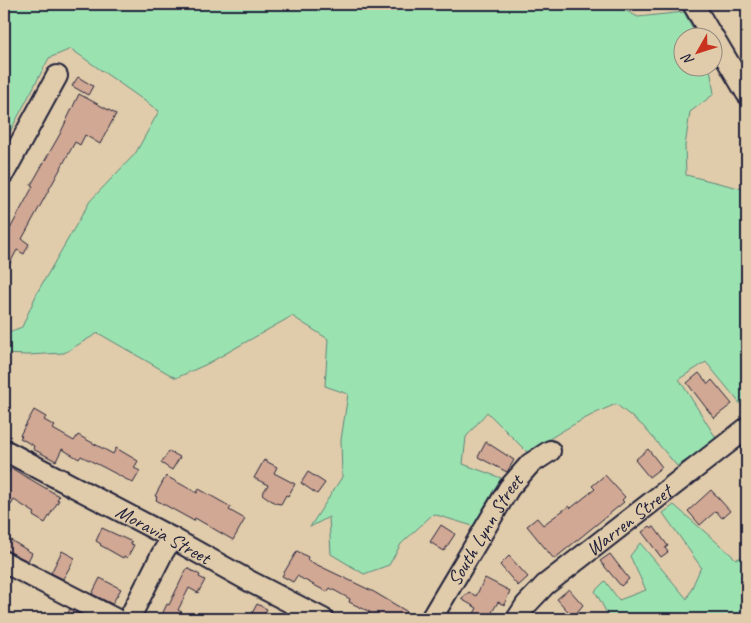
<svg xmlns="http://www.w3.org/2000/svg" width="751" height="623" viewBox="0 0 751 623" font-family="Caveat,sans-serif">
<rect width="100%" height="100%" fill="#e0ccab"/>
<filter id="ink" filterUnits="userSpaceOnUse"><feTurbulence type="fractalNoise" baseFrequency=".02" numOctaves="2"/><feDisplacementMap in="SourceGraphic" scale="10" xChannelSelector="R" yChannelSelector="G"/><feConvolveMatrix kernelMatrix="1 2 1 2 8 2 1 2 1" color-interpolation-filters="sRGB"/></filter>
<g filter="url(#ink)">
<g fill="#9ae3b1" stroke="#5e8276">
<path d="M4 4H613L638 17 684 12 697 37 684 38V68H710L714 94 690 112 685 146 686 175 747 190V412L706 362 679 379 718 441 677 466 643 426 616 404C585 417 557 433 528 453L487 412 466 437 463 464 501 478 473 526 433 514 401 544 389 565 364 574 331 554 329 517 310 527 342 477 341 440 348 394 325 386 328 339 292 316 207 364 176 378 98 333 64 353 27 355 4 354V334L22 327 38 291 90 201 135 154 159 111 71 49 49 58 4 143Z"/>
<polygon points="674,505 736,559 747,556 747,619 610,619 595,591 605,581 619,600 646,590 630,556 640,543 687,599 701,567 663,513"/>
</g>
<g fill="#d1a894" stroke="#22223b">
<polygon points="78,77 93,86 88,95 72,86"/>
<polygon points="79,94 116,114 100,144 85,135 80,145 75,142 22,239 29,244 24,254 17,250 4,274 4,240 30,192 33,186 31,185 60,134"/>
<polygon points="699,373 708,384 712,380 732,404 714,418 687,383"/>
<polygon points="34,410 46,417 44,420 55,426 53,429 74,441 78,435 113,454 116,448 138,461 134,468 140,471 133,483 105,468 81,456 79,459 62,449 56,461 33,449 34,446 20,438 22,436 20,435"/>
<polygon points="486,442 514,460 507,472 478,457"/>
<polygon points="648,449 662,467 649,477 635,460"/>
<polygon points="169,451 180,457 172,470 161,463"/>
<polygon points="264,460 277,467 274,473 295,484 288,496 286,495 281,504 275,503 262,494 268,485 254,478"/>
<polygon points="11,468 59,496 57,500 59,500 45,523 33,516 35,513 14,500 11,505 4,501 4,483"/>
<polygon points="308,472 325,483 317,494 301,483"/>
<polygon points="605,475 625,497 622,500 624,502 554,559 527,526 537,518 543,525 569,506 571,508 595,489 592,486"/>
<polygon points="166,476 197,493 199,489 231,507 229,510 245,519 233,540 195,518 194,521 156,500 157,497 155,496"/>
<polygon points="711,490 730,511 722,518 716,511 700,525 688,511"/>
<polygon points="441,525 455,534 444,551 430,542"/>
<polygon points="650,526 652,528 654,527 668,546 665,548 668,552 661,557 642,532"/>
<polygon points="102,528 132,542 131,544 134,545 127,558 124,556 123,558 100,545 101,544 96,541"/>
<polygon points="4,536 32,553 28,561 4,549"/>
<polygon points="62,551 75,558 63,579 51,573"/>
<polygon points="297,551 308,557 307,560 374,592 406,611 401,619 374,619 368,616 370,612 349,602 350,599 330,588 327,592 297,576 293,582 282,576"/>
<polygon points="610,554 629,579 621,586 600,561"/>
<polygon points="509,556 528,577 518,586 500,565"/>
<polygon points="187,568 200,575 199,577 205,580 198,593 189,588 178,610 182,612 178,619 160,619 167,604 169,605"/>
<polygon points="100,578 121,589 112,604 92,594"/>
<polygon points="485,578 510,591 504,605 498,602 488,619 471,619 477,608 461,599 469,592 476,596"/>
<polygon points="569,589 583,605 573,617 557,599"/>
<polygon points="257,604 267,609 262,619 249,619"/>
<polygon points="70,609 89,619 65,619"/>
</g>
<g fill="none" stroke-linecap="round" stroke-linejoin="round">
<defs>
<g id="minor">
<polyline points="693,4 713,38"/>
<polyline points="714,38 747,94"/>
<polyline points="4,173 57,76"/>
<path id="s1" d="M4 450 172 538 251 582 323 619"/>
<polyline points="4,562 115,619"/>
<polyline points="129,619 162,554 172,538"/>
<path id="s2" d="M431 619 509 488 530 464 550 451"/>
<path id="s3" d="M517 619 526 605 545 585 747 428"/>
</g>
</defs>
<use href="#minor" stroke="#22223b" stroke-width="24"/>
<use href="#minor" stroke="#e0ccab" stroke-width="20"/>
</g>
</g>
<g text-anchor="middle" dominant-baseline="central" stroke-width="4" stroke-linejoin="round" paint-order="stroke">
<g font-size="20" fill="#22223b" stroke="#e0ccab">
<text stroke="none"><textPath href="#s3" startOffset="150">Warren Street</textPath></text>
<text stroke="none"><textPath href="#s2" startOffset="104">South Lynn Street</textPath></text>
<text stroke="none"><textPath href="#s1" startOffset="180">Moravia Street</textPath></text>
</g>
</g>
<rect width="751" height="623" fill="none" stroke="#e0ccab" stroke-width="20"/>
<rect x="10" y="10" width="731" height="603" fill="none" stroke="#22223b" stroke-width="2" filter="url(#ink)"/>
<g transform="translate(698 52) rotate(231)"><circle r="24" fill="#e0ccab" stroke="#94887e"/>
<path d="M0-4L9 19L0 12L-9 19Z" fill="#c8321e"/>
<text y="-8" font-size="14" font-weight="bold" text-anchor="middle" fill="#22223b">N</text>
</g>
</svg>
